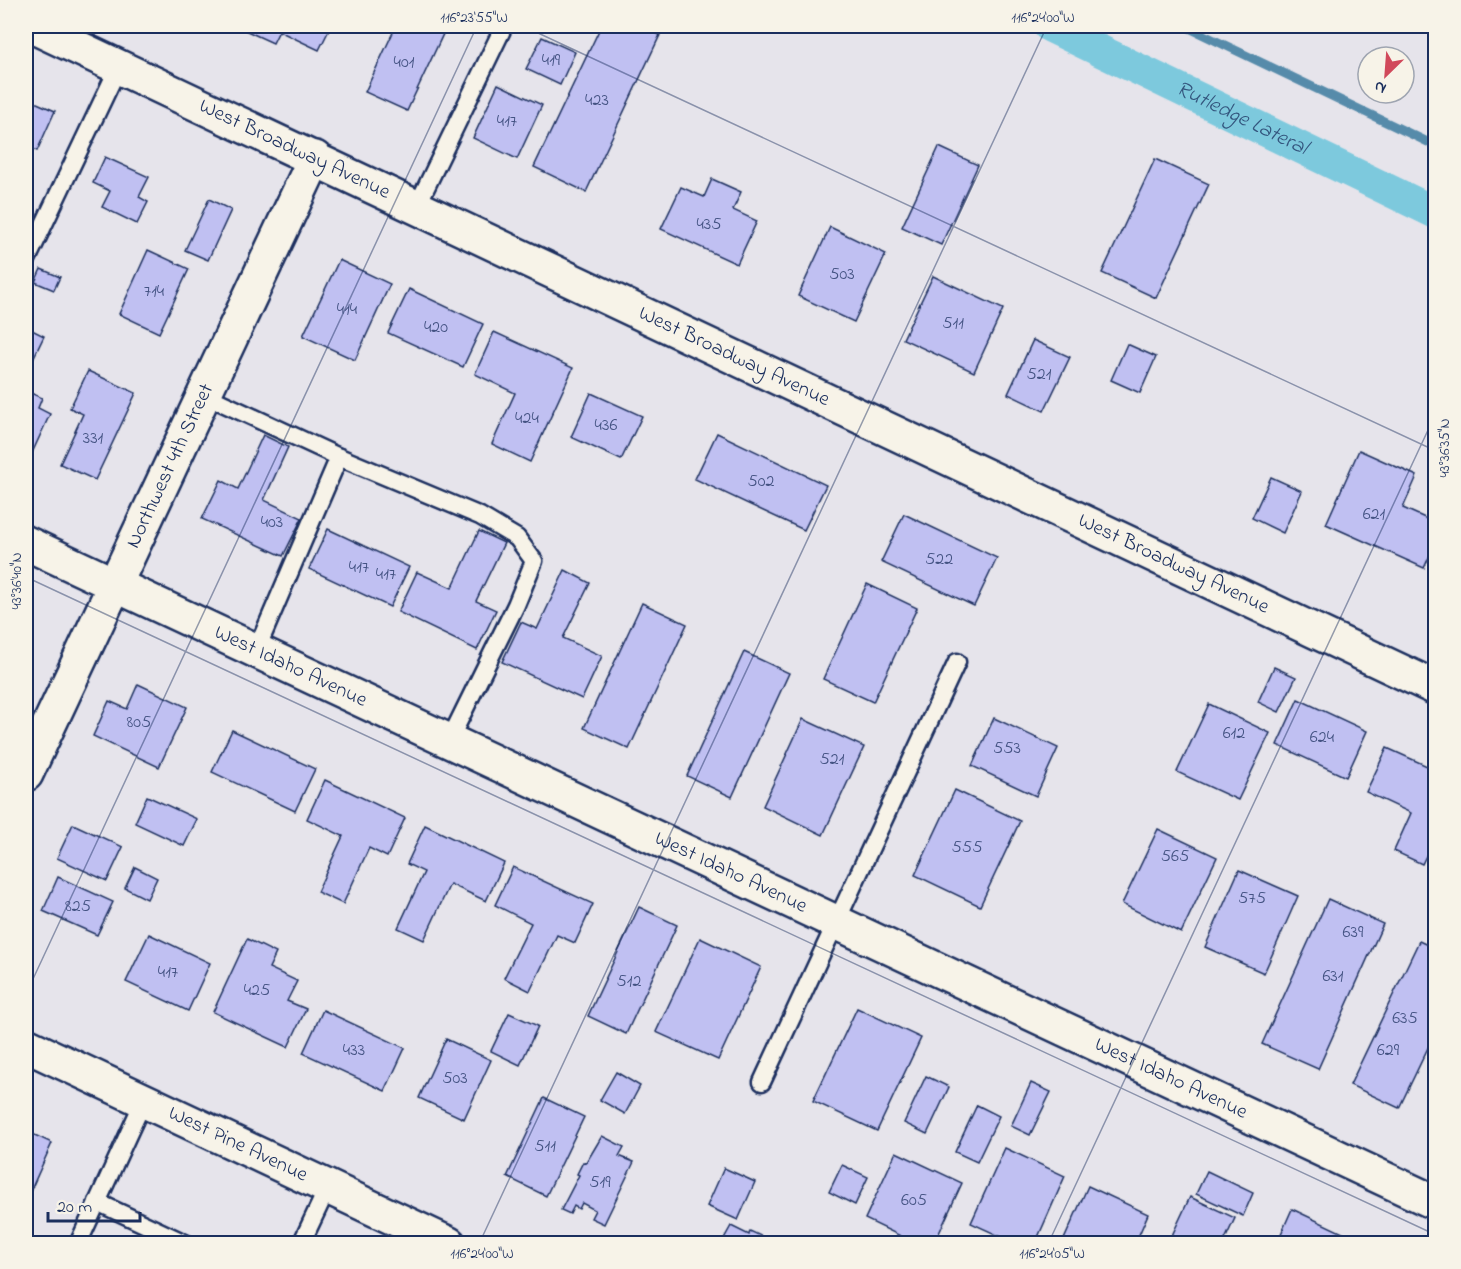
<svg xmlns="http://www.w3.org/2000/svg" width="1461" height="1269" viewBox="0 0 1461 1269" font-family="'Indie Flower',sans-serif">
<rect width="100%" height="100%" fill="#e6e4eb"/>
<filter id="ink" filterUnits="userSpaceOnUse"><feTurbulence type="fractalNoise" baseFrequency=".0167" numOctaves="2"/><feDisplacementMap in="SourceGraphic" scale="12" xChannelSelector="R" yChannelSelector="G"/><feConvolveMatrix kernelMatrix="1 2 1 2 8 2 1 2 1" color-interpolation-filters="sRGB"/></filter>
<g filter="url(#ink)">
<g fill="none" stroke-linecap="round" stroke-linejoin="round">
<polyline stroke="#568baa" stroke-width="9" points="1185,26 1436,146"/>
<path stroke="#7dc9dd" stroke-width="32" id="s1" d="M1049 26 1436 213"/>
</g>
<g fill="#c0c0f2" stroke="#1b2f5e" stroke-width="1.5">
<polygon points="236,26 331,26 319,50 279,31 273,43"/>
<polygon points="396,26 425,26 443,34 407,111 365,92"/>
<polygon points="601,26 641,26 660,35 586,192 534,167"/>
<polygon points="542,37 575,52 560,85 526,69"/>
<polygon points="498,84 542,105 517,159 473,138"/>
<polygon points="28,99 55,111 37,151 26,146 26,105"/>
<polygon points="939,147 978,165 941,245 902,227"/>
<polygon points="105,157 149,177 139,197 148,202 137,224 102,207 110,191 93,183"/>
<polygon points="1155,159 1209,184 1156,298 1102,273"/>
<polygon points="712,179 741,192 733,210 757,221 737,264 661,229 681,187 704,197"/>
<polygon points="209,199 231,210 208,260 185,250"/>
<polygon points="830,227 886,254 854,322 798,296"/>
<polygon points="148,250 189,269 159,333 119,314"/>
<polygon points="339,260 390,284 355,360 303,336"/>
<polygon points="41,269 60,277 54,290 35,282"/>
<polygon points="933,276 1003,309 974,372 903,339"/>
<polygon points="409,289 483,324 463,367 388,333"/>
<polygon points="26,327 44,336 29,367 26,366"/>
<polygon points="494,332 573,368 530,462 492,444 515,393 475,374"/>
<polygon points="1033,340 1070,357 1044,411 1008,394"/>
<polygon points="1127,344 1156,357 1140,393 1111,380"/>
<polygon points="88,371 136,393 95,480 60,464 83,414 70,408"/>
<polygon points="26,391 42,398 38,408 50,414 32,453 26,450"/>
<polygon points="591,393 642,416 621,460 571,437"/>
<polygon points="717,433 826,485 804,530 695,479"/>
<polygon points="263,435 288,447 264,500 302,518 283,556 202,519 221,480 238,489"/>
<polygon points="1359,450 1417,476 1403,508 1436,523 1436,542 1424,568 1326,524"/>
<polygon points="1271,477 1302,491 1283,533 1252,518"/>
<polygon points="904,514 997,558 974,606 881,562"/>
<polygon points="328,529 409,567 390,607 309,569"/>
<polygon points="479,531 504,543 476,601 496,610 477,650 398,612 417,572 452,588"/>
<polygon points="565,570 590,583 563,638 602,656 582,699 502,662 521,622 537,629"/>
<polygon points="867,584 917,608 873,702 823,679"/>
<polygon points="642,603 687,624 629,749 584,728"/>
<polygon points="744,652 789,673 732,797 687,776"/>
<polygon points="1274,667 1296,677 1279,712 1258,702"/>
<polygon points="138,684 187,707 159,767 93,736 109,701 127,709"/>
<polygon points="1298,699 1367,731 1346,777 1277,745"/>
<polygon points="1209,704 1270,733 1238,800 1177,772"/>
<polygon points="994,718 1058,748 1036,796 972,766"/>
<polygon points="803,719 864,747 823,835 763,806"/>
<polygon points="232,730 315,769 295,811 212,772"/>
<polygon points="1387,748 1436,770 1436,835 1422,864 1394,851 1411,813 1366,792"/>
<polygon points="325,780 405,818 387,857 369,848 343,904 317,892 343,836 307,819"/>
<polygon points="955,790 1020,821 980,906 915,875"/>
<polygon points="147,796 197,819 184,846 135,823"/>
<polygon points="73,824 123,847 107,881 57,858"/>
<polygon points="425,825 504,863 486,901 450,884 424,940 398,928 424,872 407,864"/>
<polygon points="1158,829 1217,857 1181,933 1122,904"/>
<polygon points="135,867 157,878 147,899 125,888"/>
<polygon points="513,867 593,904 575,943 557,935 530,991 504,978 531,923 495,905"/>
<polygon points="1239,870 1298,896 1264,973 1205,947"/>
<polygon points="58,877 113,902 97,935 43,911"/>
<polygon points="1328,899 1383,924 1318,1069 1262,1044"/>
<polygon points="639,907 677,925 626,1034 588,1016"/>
<polygon points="149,934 210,963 188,1011 126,982"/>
<polygon points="700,938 761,967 718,1060 656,1032"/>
<polygon points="247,939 276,953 269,968 297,981 287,1001 306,1009 288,1047 213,1012"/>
<polygon points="1419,941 1436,949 1436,1031 1399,1108 1350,1085"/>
<polygon points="857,1008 921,1038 877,1131 813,1101"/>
<polygon points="323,1010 405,1048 385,1091 303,1053"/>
<polygon points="509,1013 538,1026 520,1065 491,1051"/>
<polygon points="446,1039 491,1060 464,1119 419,1098"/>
<polygon points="616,1072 640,1086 625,1114 600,1100"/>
<polygon points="926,1076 949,1087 927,1134 904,1123"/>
<polygon points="1031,1083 1051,1092 1030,1135 1011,1126"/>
<polygon points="544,1098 584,1117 546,1196 507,1177"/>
<polygon points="977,1105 999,1116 977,1162 955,1152"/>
<polygon points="26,1131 52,1143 30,1192 26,1190"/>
<polygon points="602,1136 624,1147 619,1156 634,1162 604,1224 591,1218 595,1210 582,1203 579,1209 574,1206 570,1214 561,1210 579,1175 577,1174 583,1162 586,1163"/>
<polygon points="1005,1148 1065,1176 1035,1244 1017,1244 971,1223"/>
<polygon points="896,1152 962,1183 934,1244 917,1244 865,1219"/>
<polygon points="842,1165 868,1177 855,1205 829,1192"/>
<polygon points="724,1168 755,1182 738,1220 707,1206"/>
<polygon points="1207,1171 1253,1193 1243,1216 1196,1194"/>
<polygon points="1088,1186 1148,1214 1135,1244 1062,1244"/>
<polygon points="1190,1197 1235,1218 1223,1244 1168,1244"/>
<polygon points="1292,1209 1343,1233 1338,1244 1277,1243"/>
<polygon points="731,1226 749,1235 750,1231 778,1244 721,1244"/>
</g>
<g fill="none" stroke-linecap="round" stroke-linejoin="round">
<defs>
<g id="service">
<polyline points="417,206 504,26"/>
<polyline points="26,262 119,66"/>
<polyline points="203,394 339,457"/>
<polyline points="256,651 339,457 480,516 517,538 534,561 516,605 449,741"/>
<polyline points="762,1082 957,662"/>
<polyline points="97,1202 187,1244"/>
<polyline points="78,1244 144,1100"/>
<polyline points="301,1244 328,1187"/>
</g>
<g id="minor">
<path id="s2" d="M32 26 1436 688"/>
<path id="s3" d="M26 543 1436 1203"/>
<path id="s4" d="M26 774 315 158"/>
</g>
<g id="tertiary">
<path id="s5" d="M26 1045 449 1244"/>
</g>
</defs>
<use href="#service" stroke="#1b2f5e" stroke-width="21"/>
<use href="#minor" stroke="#1b2f5e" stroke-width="38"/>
<use href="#tertiary" stroke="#1b2f5e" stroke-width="38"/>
<use href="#service" stroke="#f7f3e8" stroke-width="16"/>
<use href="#minor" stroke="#f7f3e8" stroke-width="33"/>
<use href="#tertiary" stroke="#f7f3e8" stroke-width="33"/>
</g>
</g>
<path fill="none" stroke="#1b2f5e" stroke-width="1.5" stroke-opacity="0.45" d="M523 26 1436 451M26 577 1436 1235M26 994 477 26M479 1244 1047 26M1048 1244 1436 413"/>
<g text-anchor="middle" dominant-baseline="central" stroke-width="5" stroke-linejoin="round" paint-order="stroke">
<g font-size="18" fill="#445383">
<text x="551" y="61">419</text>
<text x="404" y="63">401</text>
<text x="597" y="101">423</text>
<text x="507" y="122">417</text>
<text x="709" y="225">435</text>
<text x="842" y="275">503</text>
<text x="154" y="292">714</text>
<text x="347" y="310">414</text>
<text x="953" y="324">511</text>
<text x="436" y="328">420</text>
<text x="1039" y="375">521</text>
<text x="527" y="419">424</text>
<text x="606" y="426">436</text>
<text x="93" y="439">331</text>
<text x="761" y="482">502</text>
<text x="1374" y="515">621</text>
<text x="272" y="523">403</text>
<text x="939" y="560">522</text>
<text x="359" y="568">417</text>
<text x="386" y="575">417</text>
<text x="139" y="723">805</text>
<text x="1234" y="734">612</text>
<text x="1322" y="738">624</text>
<text x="1007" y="749">553</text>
<text x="832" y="760">521</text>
<text x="967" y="848">555</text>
<text x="1175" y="857">565</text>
<text x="1252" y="899">575</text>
<text x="78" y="907">825</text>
<text x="1353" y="933">639</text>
<text x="168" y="973">417</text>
<text x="1333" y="977">631</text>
<text x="629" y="982">512</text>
<text x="257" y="991">425</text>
<text x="1405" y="1019">635</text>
<text x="354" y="1051">433</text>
<text x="1388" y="1051">629</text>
<text x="455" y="1079">503</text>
<text x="545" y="1147">511</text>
<text x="600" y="1183">519</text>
<text x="914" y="1201">605</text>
</g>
<g font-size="21" fill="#1b2f5e" stroke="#f7f3e8">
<text stroke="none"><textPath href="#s2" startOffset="290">West Broadway Avenue</textPath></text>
<text stroke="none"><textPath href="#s2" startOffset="776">West Broadway Avenue</textPath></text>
<text stroke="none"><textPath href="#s4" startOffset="340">Northwest 4th Street</textPath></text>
<text stroke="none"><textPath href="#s2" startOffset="1262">West Broadway Avenue</textPath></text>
<text stroke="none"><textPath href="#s3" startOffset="292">West Idaho Avenue</textPath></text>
<text stroke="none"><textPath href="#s3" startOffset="778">West Idaho Avenue</textPath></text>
<text stroke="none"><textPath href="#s3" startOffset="1264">West Idaho Avenue</textPath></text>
<text stroke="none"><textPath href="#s5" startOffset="234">West Pine Avenue</textPath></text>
</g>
<g font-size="22" font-style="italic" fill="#34567e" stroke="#f7f3e8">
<text stroke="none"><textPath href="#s1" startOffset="214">Rutledge Lateral</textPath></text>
</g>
</g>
<rect width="1461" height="1269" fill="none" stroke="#f7f3e8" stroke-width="66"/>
<g transform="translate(1386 75) rotate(205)"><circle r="28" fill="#f7f3e8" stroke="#9fa5b1" stroke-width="1.5"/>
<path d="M0-4.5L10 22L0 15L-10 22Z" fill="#d1495b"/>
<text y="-9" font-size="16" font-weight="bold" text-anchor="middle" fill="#1b2f5e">N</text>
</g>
<path d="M48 1212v9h92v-9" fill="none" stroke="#1b2f5e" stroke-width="3"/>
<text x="57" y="1212" font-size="18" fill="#1b2f5e" stroke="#f7f3e8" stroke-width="4.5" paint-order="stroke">20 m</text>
<rect x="33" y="33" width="1395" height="1203" fill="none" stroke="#1b2f5e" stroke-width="2"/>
<g font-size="15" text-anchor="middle" fill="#1b2f5e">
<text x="474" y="22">116°23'55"W</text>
<text x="1043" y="22">116°24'00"W</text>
<text transform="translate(1444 448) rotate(-90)" y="5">43°36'35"N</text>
<text transform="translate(16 581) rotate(-90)" y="5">43°36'40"N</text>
<text x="482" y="1258">116°24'00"W</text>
<text x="1052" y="1258">116°24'05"W</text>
</g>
</svg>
